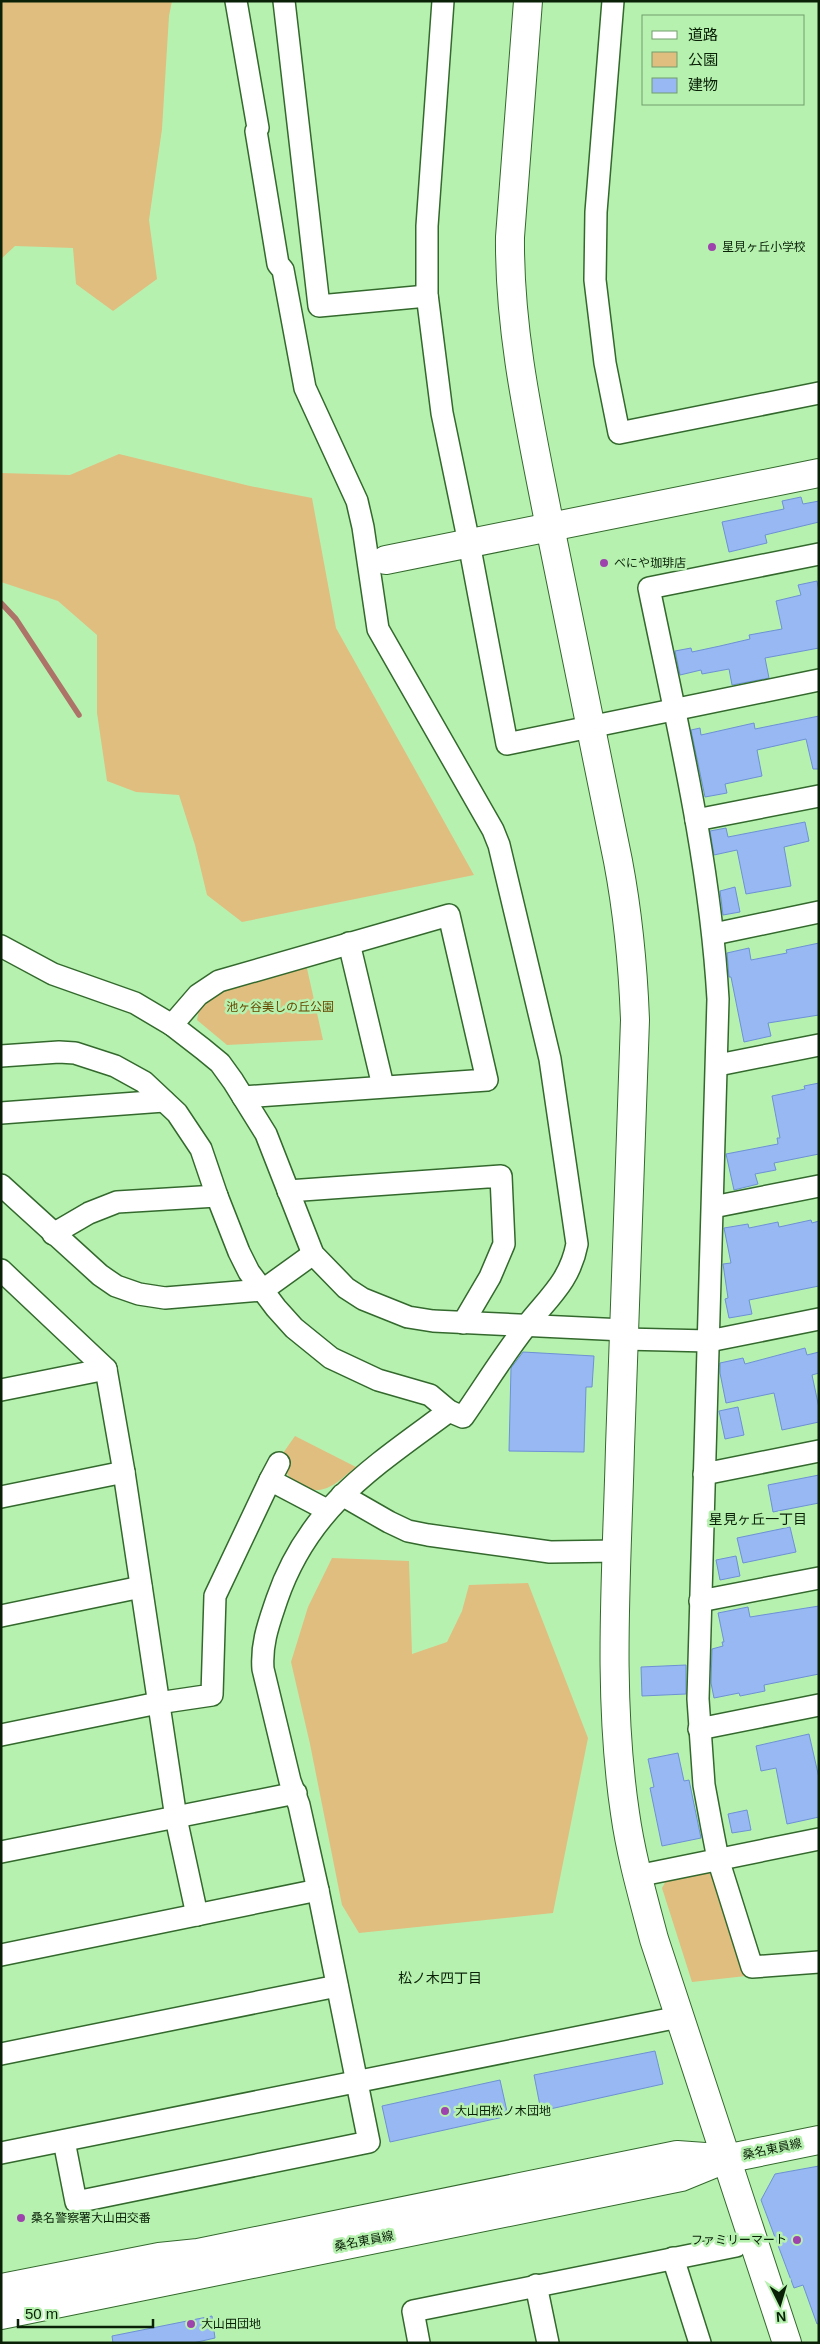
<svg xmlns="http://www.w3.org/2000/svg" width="820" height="2344" viewBox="0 0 820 2344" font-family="Helvetica,'Noto Sans JP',sans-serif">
<rect width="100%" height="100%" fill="#b7f1af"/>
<g fill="#e0be80">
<polygon points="1,1 172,1 169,16 162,129 149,220 157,279 113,311 76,284 73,248 15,246 1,259"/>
<polygon points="119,454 250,486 312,498 336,628 474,875 242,922 207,895 195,845 179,795 136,792 107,781 97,713 97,635 58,601 1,582 1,473 70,475"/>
<polygon points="306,964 323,1040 227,1045 197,1020 200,1004 221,985"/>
<path d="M295 1436 356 1467C338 1481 325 1498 301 1486 292 1481 290 1479 285 1470L289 1459 281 1456Z"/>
<polygon points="332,1558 409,1561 412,1654 447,1642 462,1611 469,1585 528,1583 588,1738 553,1913 359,1933 342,1905 310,1744 291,1662 308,1607"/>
<polygon points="707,1870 715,1874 746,1976 692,1982 662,1888 667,1879"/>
</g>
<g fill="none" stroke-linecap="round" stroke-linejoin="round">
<polyline stroke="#ad7268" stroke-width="5.5" points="1,603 16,619 79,715"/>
</g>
<g fill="#97b8f3" stroke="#6d91d4">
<polygon points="801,497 803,504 819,501 819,522 765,535 767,543 729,552 722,522 784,509 782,501"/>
<polygon points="817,581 819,591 819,648 765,658 769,678 732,685 729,669 702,674 701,670 680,675 675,651 691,648 692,652 720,646 750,639 749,635 782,629 776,601 801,595 798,585"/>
<polygon points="819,716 819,769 813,769 806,739 757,750 762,776 725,784 727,793 705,797 691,730 700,728 701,735 754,723 755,729"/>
<polygon points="805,822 809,841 784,847 791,886 746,894 737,850 714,855 710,831 726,828 728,837"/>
<polygon points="735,887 740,912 723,915 720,891"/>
<polygon points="819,943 819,1015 768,1023 771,1036 744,1042 731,977 729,977 727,953 749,948 751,960 787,953 786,950"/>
<polygon points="819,1083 819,1154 774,1163 776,1170 755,1174 758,1184 734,1190 726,1154 778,1144 777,1138 780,1138 772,1096 805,1089 804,1086"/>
<polygon points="811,1220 812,1223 819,1221 819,1286 749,1300 752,1314 729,1318 725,1299 728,1298 723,1264 731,1263 724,1228 748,1224 749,1228 778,1222 779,1227"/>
<polygon points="805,1348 807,1355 819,1352 819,1373 812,1375 819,1408 819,1422 782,1430 774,1393 726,1403 720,1373 720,1363 743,1358 745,1364"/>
<polygon points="523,1352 594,1356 592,1387 586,1387 584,1452 509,1451 511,1368"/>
<polygon points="738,1407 744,1435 725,1439 719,1411"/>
<polygon points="819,1475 819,1503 773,1512 768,1485"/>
<polygon points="790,1527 796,1552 743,1563 737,1538"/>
<polygon points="736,1556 740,1576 720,1580 716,1560"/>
<polygon points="819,1606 819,1674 764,1685 765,1691 740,1696 739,1693 714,1698 711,1683 712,1649 723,1646 722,1642 724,1642 718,1613 748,1607 750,1617"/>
<polygon points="686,1665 686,1694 642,1696 641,1667"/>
<polygon points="809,1734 819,1778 819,1817 787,1824 776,1768 761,1771 756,1746"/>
<polygon points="678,1753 684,1781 689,1780 701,1838 662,1846 650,1788 654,1787 648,1759"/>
<polygon points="747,1810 751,1830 732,1833 728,1814"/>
<polygon points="655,2051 663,2084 541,2111 534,2075"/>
<polygon points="500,2080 508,2116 390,2142 382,2106"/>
<polygon points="819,2166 819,2323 817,2324 803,2285 794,2288 761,2200 775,2174"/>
<polygon points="212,2316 215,2338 193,2343 113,2343 112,2336"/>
</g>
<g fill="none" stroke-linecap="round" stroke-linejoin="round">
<defs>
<g id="street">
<polyline points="284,1 319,306 427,296"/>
<polyline points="443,1 427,226 427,294 442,413 469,543 507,744 819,680"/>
<polyline points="613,1 596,212 595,280 605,363 619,433 819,393"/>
<path d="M819 554 649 588C677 724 710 860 718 999L698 1699 704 1785 712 1828 718 1859 752 1967 819 1962"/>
<polyline points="696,820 819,796"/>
<polyline points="714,934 819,912"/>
<polyline points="349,943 383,1086"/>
<polyline points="1,946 53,974 135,1003 172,1025 203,1049 220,1063 233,1081 266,1134 313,1254 346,1288 363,1299 408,1317 433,1321 624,1330"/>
<polyline points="172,1025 198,995 219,981 449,915 487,1080 243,1097"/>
<polyline points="1,1056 59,1052 75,1053 115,1066 144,1082 177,1113 201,1149 217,1196 239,1252 249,1272 276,1308 294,1328 331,1358 378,1380 430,1395 449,1411"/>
<polyline points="718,1065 819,1045"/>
<polyline points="1,1113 164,1101"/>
<polyline points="1,1185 100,1275 116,1286 139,1294 165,1298 263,1290 313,1254"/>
<polyline points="288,1191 501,1176 504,1244 490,1277 463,1323"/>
<polyline points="713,1207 819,1186"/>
<polyline points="53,1234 89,1213 117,1202 217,1196"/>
<polyline points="1,1270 106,1369 124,1472 176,1818 197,1915"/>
<polyline points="624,1339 709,1341 819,1319"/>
<polyline points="1,1390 106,1369"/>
<polyline points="704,1474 819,1451"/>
<polyline points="270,1480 279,1463"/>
<polyline points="342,1495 389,1522 408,1531 428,1535 550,1552 617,1551"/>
<polyline points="1,1497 124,1472"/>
<polyline points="700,1601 819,1578"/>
<polyline points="1,1616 141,1587"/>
<polyline points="699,1729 819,1705"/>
<polyline points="1,1735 158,1703 212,1695 215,1596 270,1480 327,1510"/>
<polyline points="1,1852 296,1793"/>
<polyline points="637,1876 819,1839"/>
<polyline points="1,1955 318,1890"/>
<polyline points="1,2054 337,1986"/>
<path d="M64 2141 76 2202 369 2142 318 1890 299 1805 290 1781 263 1669C261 1643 269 1623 277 1599 309 1506 375 1466 449 1411L463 1417C484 1387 504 1354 527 1325 549 1297 570 1281 577 1244L550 1059 499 845 493 830 378 629 363 527 357 501 305 388 283 270 278 264 256 131 258 128 236 1"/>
<polyline points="1,2153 679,2017"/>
<polyline points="673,2258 700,2343"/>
<polyline points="536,2285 548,2343"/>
<polyline points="419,2343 413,2311 736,2246"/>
</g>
<g id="secondary">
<path d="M528 1 510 237C509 332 530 425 548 517 571 632 595 746 618 861 628 914 633 966 635 1020 630 1162 625 1304 620 1447 617 1568 607 1692 625 1813 631 1856 643 1897 654 1939L787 2343"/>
<polyline points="386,560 819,473"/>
<polyline points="1,2288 159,2257 198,2253 677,2155 719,2158"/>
<polyline points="1,2315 681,2177 725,2159 819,2140"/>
</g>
</defs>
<use href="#street" stroke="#33692d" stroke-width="24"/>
<use href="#secondary" stroke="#33692d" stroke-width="30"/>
<use href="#street" stroke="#fff" stroke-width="21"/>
<use href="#secondary" stroke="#fff" stroke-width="28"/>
</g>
<g fill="#9e43ad" stroke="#b7f1af" stroke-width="2">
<circle cx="712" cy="247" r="5"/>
<circle cx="604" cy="563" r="5"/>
<circle cx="445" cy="2111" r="5"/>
<circle cx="21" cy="2218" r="5"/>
<circle cx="797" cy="2240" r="5"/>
<circle cx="191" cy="2324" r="5"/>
</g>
<g text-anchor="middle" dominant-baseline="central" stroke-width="5" stroke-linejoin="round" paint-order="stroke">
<g font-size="12" fill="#0a2108" stroke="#b7f1af" text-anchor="start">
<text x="722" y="247">星見ヶ丘小学校</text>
<text x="614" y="563">べにや珈琲店</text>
<text x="455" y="2111">大山田松ノ木団地</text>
<text x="31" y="2218">桑名警察署大山田交番</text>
<text x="787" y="2240" text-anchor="end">ファミリーマート</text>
<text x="201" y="2324">大山田団地</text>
</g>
<g font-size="12" fill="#664901" stroke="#b7f1af">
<text x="280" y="1007">池ヶ谷美しの丘公園</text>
</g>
<g font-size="12" fill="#0a2108" stroke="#b7f1af">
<text transform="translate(772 2149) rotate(-12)">桑名東員線</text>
<text transform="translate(364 2241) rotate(-11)">桑名東員線</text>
</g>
<g font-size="14" fill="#0a2108" stroke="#b7f1af">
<text x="758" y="1519">星見ヶ丘一丁目</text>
<text x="440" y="1978">松ノ木四丁目</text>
</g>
</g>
<rect width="820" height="2344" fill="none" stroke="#0a2108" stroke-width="5"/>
<rect x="642" y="15" width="162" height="90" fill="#b7f1af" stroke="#729e6c"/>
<rect x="652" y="31" width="25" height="8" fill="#ffffff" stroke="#729e6c"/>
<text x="688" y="40" font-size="15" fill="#0a2108">道路</text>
<rect x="652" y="52" width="25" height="15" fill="#e0be80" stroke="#729e6c"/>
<text x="688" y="65" font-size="15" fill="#0a2108">公園</text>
<rect x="652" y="78" width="25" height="15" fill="#97b8f3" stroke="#729e6c"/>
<text x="688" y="90" font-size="15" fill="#0a2108">建物</text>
<g transform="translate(780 2304) rotate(175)" stroke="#b7f1af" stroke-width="4" paint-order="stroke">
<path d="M0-4L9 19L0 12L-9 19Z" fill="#0a2108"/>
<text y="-8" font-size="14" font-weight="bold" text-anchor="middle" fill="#0a2108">N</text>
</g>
<path d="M18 2319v8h135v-8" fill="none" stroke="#0a2108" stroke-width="2.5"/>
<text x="25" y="2319" font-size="15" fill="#0a2108" stroke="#b7f1af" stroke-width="4" paint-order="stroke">50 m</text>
</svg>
